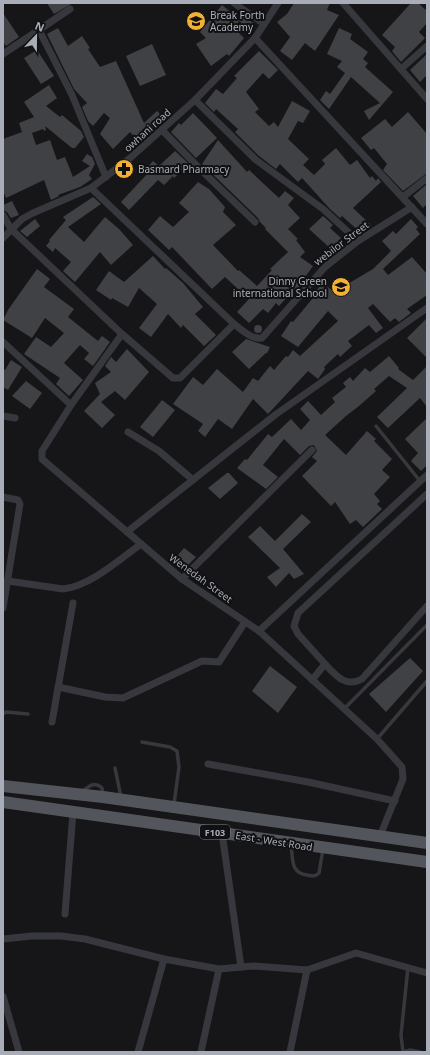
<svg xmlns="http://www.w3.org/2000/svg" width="430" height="1055" viewBox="0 0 430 1055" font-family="'Noto Sans',sans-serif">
<rect width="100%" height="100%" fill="#161618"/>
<g fill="#404145">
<polygon points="47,3 73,3 54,14"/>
<polygon points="294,3 330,3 327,10 339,15 315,51 305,43 292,60 280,51 290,37 277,22 287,14"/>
<polygon points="411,3 418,3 427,11 427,23 419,32 425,38 401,62 392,51 395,47 382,35"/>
<polygon points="222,5 240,20 243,16 255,24 250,30 239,21 234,28 244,38 229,56 227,54 211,66 196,44 206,38 200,32"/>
<polygon points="3,13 19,37 6,46 3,42"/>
<polygon points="58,28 68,46 82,36 90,48 88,49 100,67 116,61 144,123 157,111 164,118 138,141 130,132 113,149 100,134 110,118 104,113 93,126 88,121 82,107 87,103 74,89 47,34"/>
<polygon points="339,28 352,34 350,39 368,52 363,59 368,63 365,67 393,92 369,120 364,111 380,103 351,77 329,109 320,100 326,91 330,94 345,73 337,67 342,61 327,54"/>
<polygon points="152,44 166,75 140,86 126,56"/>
<polygon points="37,50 54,76 41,84 24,58"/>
<polygon points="259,51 278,70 269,79 263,73 246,92 259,109 255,112 269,126 274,122 278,127 292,101 310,111 303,123 298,121 288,139 309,159 303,165 314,175 325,164 322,160 336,148 350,165 357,160 370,178 372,176 376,181 378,178 381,182 353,208 372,226 361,233 342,216 340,218 330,209 302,178 298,182 280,164 276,169 259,156 235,132 238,129 216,109 214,112 205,103 216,89 223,94 237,78 234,76"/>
<polygon points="427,54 427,75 420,82 410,70"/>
<polygon points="49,85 57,98 46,106 60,117 62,115 81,131 84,137 75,148 72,148 45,126 46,130 44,131 43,129 32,133 36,145 50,140 57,160 65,157 73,177 90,166 82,161 87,154 92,157 95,164 89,175 92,179 80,187 58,195 59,196 51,200 44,180 6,198 3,191 3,139 22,132 19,123 34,117 24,102"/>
<polygon points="408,112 427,134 427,173 403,191 383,170 387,164 374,148 371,150 361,138 385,119 392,127"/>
<polygon points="193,113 217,138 196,158 171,132 179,123 181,125"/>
<polygon points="218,140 247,172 249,170 279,198 285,191 294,198 288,205 300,218 288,229 298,239 296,240 305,252 300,257 313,266 303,280 305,282 292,292 279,306 276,303 268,313 263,309 249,323 237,312 249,299 225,277 212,289 172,247 169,250 148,230 160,216 173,227 189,212 179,203 198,182 209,189 225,207 223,212 236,225 213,245 238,271 239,270 257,286 272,270 270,269 288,252 265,229 266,228 260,222 258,218 202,164"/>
<polygon points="175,151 189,164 174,178 173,176 164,185 158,180 129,210 121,202 149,172 146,169 153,161 159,166"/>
<polygon points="427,184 427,204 423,208 413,196"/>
<polygon points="93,197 101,204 68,227 84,242 105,217 119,229 133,245 111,265 100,252 75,282 63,271 71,262 55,248 53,252 46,246 50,241 49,240 66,220 63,217"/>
<polygon points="12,201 19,215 11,218 7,212 3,210 3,205"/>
<polygon points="323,216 333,225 330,228 341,238 331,249 309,229"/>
<polygon points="35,219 40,226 27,237 20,231"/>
<polygon points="411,219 418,227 416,229 420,234 383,269 388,275 412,257 427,274 427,295 407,309 411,313 399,322 395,318 390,322 373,304 368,308 383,328 376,333 369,325 348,341 352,346 340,357 338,354 324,367 325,369 318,379 308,371 268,414 253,399 232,429 218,419 205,437 198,431 203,424 173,404 193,377 203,385 217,369 243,392 253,378 258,381 270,366 274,370 286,356 288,357 293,350 300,356 338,321 328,311 298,347 281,336 291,321 293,322 313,298 311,296 323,283 334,292 373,269 391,251 382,241 393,231 396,234"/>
<polygon points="153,256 165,269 166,268 183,283 203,307 195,314 216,335 204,346 183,325 181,328 168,314 151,337 139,328 157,304 139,288 128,307 112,298 111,300 96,290 109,271 124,282"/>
<polygon points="37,269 50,279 44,287 74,309 68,317 98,341 102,336 110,342 93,366 84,359 89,353 80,345 64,363 83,380 69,396 56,384 60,378 24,354 36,337 51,347 64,333 45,318 32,338 3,320 8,310"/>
<polygon points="427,318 427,358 407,338"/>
<circle cx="258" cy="329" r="4"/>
<polygon points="246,339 270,347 267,353 266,353 249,369 232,352"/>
<polygon points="127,349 149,372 125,400 115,391 101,402 115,415 102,428 84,411 100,394 95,383 111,372 105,366 111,357 116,362"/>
<polygon points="389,356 399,368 398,369 413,380 427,366 427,407 420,398 388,428 377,417 407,388 389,376 374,389 376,391 359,406 346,416 325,435 346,455 367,431 376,439 374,441 392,459 382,470 390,477 374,494 380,501 377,504 382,509 363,527 356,520 350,524 335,502 331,506 302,476 317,461 312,457 317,451 314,445 309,446 300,455 284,439 263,465 278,477 266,489 237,468 245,459 247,460 268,434 272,437 291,419 301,430 310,420 300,409 308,401 321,415 335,402 332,398 346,387 343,383 350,377 353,381 365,368 370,372"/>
<polygon points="11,360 22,367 8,390 3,387 3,369 5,370"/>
<polygon points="26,381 42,393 30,409 12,396"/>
<polygon points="162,400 175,410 153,437 140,427"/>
<polygon points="427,418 427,465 421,471 411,461 418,453 405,439"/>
<polygon points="227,473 229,473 238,483 220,499 208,488"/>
<polygon points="302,514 311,522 283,549 304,574 294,579 289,573 276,587 267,577 280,568 248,537 260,526 275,541"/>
<polygon points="184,548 196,557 187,566 178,555"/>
<polygon points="410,658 423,671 386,712 369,694"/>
<polygon points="270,666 297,687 278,713 252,691"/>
</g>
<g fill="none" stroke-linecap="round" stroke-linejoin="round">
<g stroke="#37383d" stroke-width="3.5">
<polyline points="376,426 420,481"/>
<polyline points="344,709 427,625"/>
<polyline points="3,714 6,712 28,714"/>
<polyline points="377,739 427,681"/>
<polyline points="142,742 170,747 177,751 179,767 174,804"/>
<polyline points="115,768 121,797"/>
<path d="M82 792C89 786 94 781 102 788L103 794"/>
<path d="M291 844C293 858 290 873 307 875 312 876 315 877 319 873L323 849"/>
<polyline points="403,1052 401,1035 408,967"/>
<polyline points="404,1052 410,1050 420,1052"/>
</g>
<g stroke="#37383d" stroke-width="7">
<polyline points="234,3 264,24"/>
<polyline points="343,3 427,99"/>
<polyline points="39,30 72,95 106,177"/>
<polyline points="255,38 427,224"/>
<polyline points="3,54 70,9"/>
<polyline points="401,69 427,46"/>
<polyline points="195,100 256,160 323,209 358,241"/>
<polyline points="162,130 200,169 255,222"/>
<path d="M91 188 234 324C242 330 252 340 262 338L325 267 358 241 412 207"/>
<polyline points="403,197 427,178"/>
<polyline points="3,215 11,229 122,334 173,378 180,378 234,324"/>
<polyline points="3,238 22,219 33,213 91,188 129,159 195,100 255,38 278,3"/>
<polyline points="122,334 71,405 42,451 42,459 182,579 259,631 377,739 402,767 403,779 380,836"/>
<polyline points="3,342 71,405"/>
<polyline points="3,416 15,418"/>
<polyline points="128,432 159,451 193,480"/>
<polyline points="3,497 18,500 20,504 3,608"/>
<polyline points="127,532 275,415 427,308"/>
<polyline points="182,579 312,450"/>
<path d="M8 581 63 589C90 586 119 560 141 544"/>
<polyline points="259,631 427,475"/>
<polyline points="325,664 298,634 294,626 298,613 427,494"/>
<path d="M312 680 325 664C336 676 346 688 362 679L427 606"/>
<polyline points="58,687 105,697 123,698 202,661 219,662 245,622"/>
<polyline points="52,722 73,603"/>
<polyline points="208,764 308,782 395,801"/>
<polyline points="222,833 241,967"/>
<polyline points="65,914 73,812"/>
<polyline points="3,939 32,936 61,936 85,939 164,959 219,969 253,966 307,970 356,953 427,973"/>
<polyline points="3,996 19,1052"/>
<polyline points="138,1052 164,959"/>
<polyline points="201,1052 219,969"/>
<polyline points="290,1052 307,970"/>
</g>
<g stroke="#53555c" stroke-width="12">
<polyline points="3,786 103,797 427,843"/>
<polyline points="3,802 427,862"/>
</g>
</g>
<defs>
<symbol id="school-disc" viewBox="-11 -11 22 22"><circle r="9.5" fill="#f2b134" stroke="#111113"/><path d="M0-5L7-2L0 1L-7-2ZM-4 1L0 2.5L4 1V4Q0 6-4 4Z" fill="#111"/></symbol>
<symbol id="pharmacy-disc" viewBox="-11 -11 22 22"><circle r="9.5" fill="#f2b134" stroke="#111113"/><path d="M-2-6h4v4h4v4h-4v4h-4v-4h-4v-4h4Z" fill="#111"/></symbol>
</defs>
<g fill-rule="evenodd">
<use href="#school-disc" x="185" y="10" width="22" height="22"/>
<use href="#pharmacy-disc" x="113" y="158" width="22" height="22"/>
<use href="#school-disc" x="330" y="276" width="22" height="22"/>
</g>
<g text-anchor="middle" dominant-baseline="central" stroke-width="4" stroke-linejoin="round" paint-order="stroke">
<rect fill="#111113" stroke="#7b7e86" stroke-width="1" x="200" y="825" width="30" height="14" rx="3"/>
<g font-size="9" font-weight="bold" fill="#a8adb8">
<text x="215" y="832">F103</text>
</g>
<g font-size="10" fill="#a8adb8" stroke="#111113" text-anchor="start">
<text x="210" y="15">Break Forth<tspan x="210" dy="12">Academy</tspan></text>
<text x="138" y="169">Basmard Pharmacy</text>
<text x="327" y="281" text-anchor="end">Dinny Green<tspan x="327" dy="12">international School</tspan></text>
</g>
<g font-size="10" fill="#a8adb8" stroke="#111113">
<text transform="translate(147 130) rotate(-42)">owhani road</text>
<text transform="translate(341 243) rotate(-37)">webilor Street</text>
<text transform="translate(201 578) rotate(36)">Wenedah Street</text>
<text transform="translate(274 841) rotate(9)">East - West Road</text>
</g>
</g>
<rect width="430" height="1055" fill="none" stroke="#a8adb8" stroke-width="8"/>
<g transform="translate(36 36) rotate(22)" stroke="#111113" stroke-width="3" paint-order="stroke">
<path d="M0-3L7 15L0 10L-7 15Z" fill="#a8adb8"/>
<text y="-6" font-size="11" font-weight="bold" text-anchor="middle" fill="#a8adb8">N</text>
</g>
</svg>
